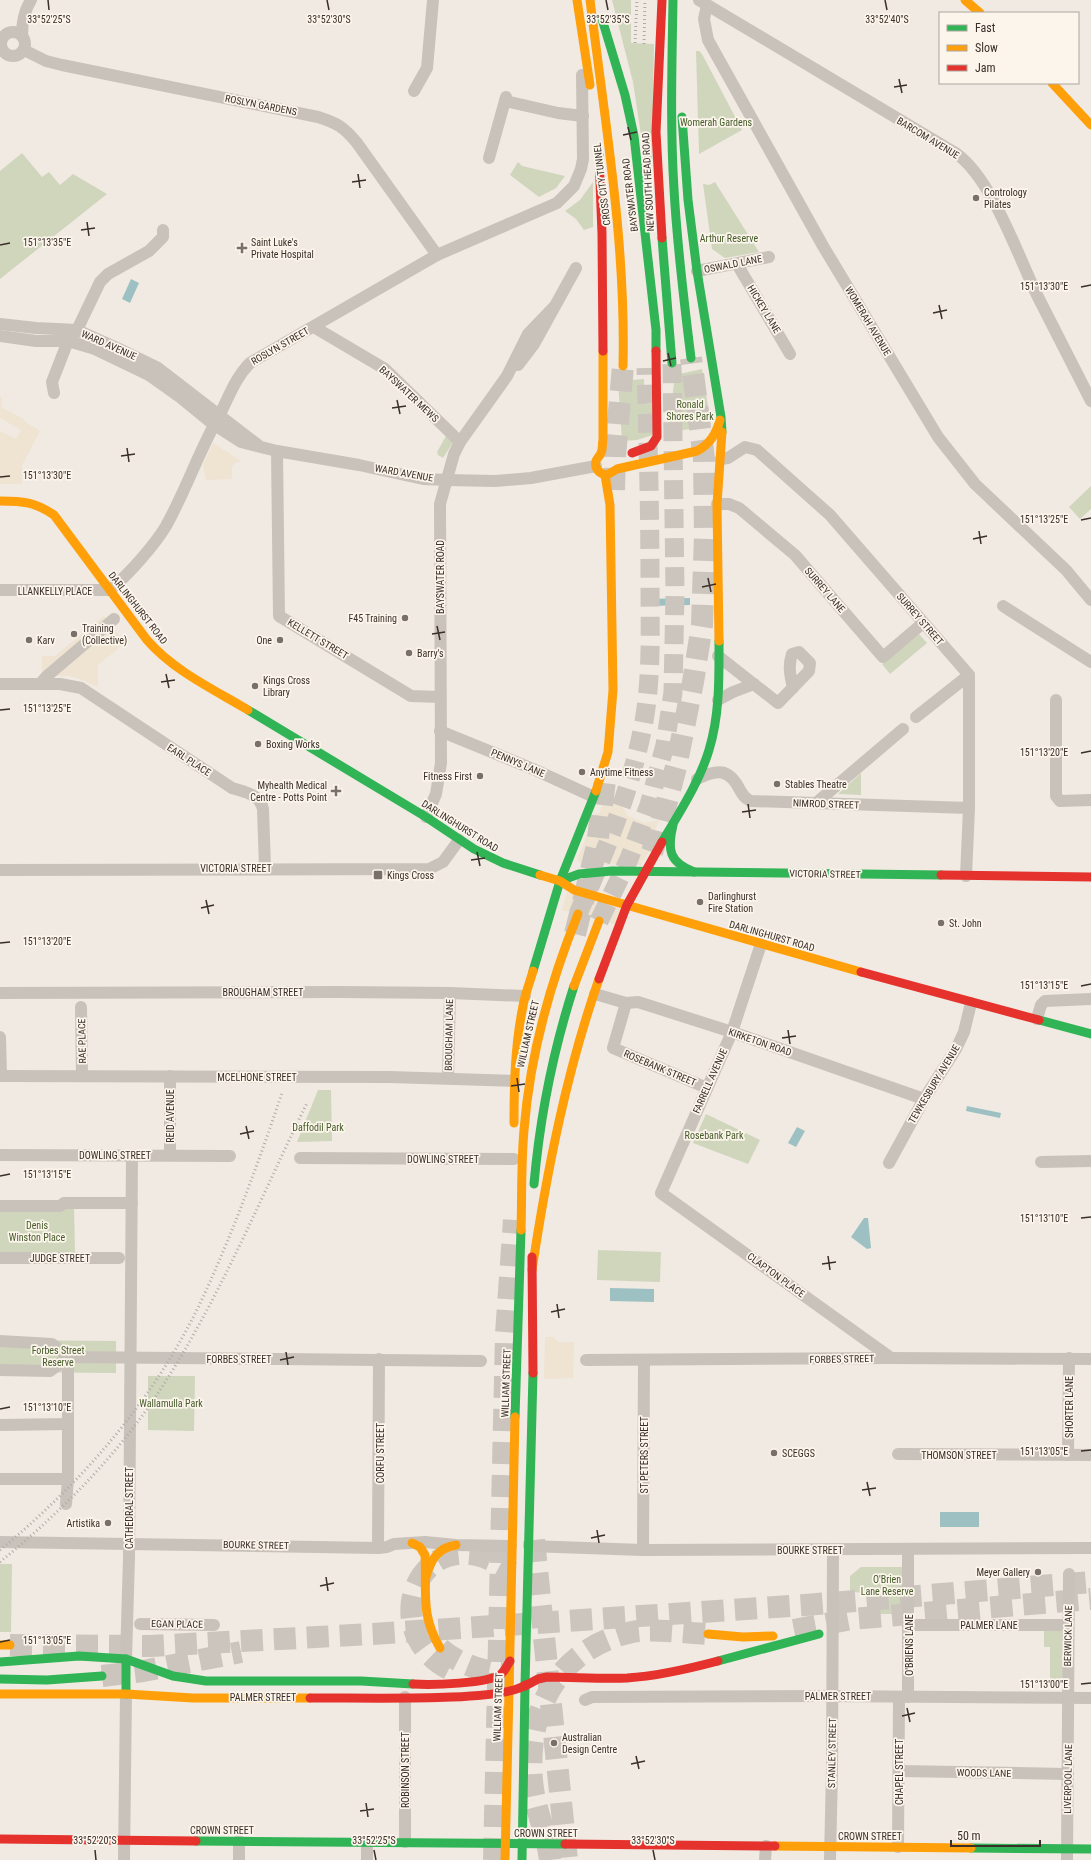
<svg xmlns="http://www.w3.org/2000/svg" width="1091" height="1860" viewBox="0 0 1091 1860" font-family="'Roboto Condensed',sans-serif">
<rect width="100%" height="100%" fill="#f0eae3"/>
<g fill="#d0d6bc">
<polygon points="612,0 631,0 631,43 654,44 652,177 647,175 633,82"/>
<polygon points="696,51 699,51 702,54 742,130 699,154"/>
<polygon points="22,153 42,177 49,172 60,185 73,174 107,194 0,279 0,171"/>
<polygon points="518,162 522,166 565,176 556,188 539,197 510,175"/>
<polygon points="593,182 593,227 584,230 576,219 565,211 580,200"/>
<polygon points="715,182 759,252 725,258 712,249 703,184 709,185"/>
<polygon points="702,369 711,425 668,433 675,375"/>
<polygon points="644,379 645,404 653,404 653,435 637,440 622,441 618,381"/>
<polygon points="446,436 454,441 443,458 438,455 437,452"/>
<polygon points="1091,486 1091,509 1080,519 1069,507"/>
<polygon points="919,634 927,643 890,674 882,664"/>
<polygon points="861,773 861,795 838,794"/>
<polygon points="318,1090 331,1090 332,1141 297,1142"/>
<polygon points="706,1114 760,1140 748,1164 693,1143"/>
<polygon points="74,1207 75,1253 0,1254 0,1208"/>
<polygon points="598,1250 661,1252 660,1282 597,1280"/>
<polygon points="0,1340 116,1341 116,1373 0,1372"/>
<polygon points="148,1376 195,1376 194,1431 148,1430"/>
<polygon points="0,1564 12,1564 11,1632 0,1632"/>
<polygon points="861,1567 905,1567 904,1614 871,1614 871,1593 850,1592 850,1576"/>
<polygon points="1044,1631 1062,1631 1064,1633 1064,1683 1050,1682 1050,1647 1044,1647"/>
</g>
<g fill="#efe3d1">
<polygon points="0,396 2,398 1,407 25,420 25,422 40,431 22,465 22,484 0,484 0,431 16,439 21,430 0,418"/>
<polygon points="213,443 241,461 235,463 232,466 232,479 206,480 203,465"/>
<polygon points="104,616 125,643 98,665 98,687 83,680 70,676 42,676 42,656 55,656"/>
<polygon points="606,795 617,799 628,816 644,823 659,820 650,843 653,845 641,865 582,864 578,861 578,857 596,813 599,814"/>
<polygon points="567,893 622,909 617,925 562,910"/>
<polygon points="545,1337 553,1337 558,1342 574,1342 573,1378 544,1379"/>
</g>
<g fill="#9dc1c2">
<polygon points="131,279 139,283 130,303 122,299"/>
<polygon points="690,598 690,605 647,606 647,599"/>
<polygon points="967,1106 1001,1113 1000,1118 966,1111"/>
<polygon points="797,1127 805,1131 796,1147 788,1143"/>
<polygon points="864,1218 868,1218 871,1248 867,1249 851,1237"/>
<polygon points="610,1288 654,1289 654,1302 610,1301"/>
<rect x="940" y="1512" width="39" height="15"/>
</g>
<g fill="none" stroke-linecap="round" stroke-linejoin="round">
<g stroke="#ccc5be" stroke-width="19" stroke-dasharray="19 10" stroke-linecap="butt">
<path d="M578 914C606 850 631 791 644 721 652 676 650 627 650 582 650 511 648 439 646 368"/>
<polyline points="599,921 629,859 649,805 665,745 673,692 675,593 672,363"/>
</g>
<g stroke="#ccc5be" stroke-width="22" stroke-dasharray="22 11" stroke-linecap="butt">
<polyline points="614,490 615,456 623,366"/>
<polyline points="652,852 659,832 676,767 693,682 702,625 705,534 704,459 691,358"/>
<polyline points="575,934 597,846 606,772"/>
<polyline points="534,1540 567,1860"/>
<polyline points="794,1630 851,1619 1091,1599"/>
<polyline points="10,1645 150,1646 373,1634 805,1605 1091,1582"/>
<path d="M440 1648C457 1664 490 1675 513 1673"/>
<path d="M449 1669C380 1633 414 1534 484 1557 493 1561 503 1565 510 1571"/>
<polyline points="102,1676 143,1671 241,1652"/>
<polyline points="494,1860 506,1334 514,1220"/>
<path d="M550 1860C547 1833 534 1808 532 1780 526 1710 559 1648 632 1632 651 1628 687 1633 708 1634"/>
</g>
<g stroke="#c9c2bb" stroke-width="12">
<path d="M699 0 957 154C993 181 1017 254 1037 295 1055 331 1073 366 1091 401"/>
<polyline points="707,5 704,19 708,40 823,246 938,437 975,484 1066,570 1091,600"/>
<circle cx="13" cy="44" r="12"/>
<path d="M22 35C22 22 24 11 31 0"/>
<path d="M24 50 46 61 62 65 318 117C337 123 344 127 357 143L437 255"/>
<polyline points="414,91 427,68 433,0"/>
<polyline points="505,101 558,113 583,116"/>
<polyline points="489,158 506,97"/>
<polyline points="737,264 790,354"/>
<polyline points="697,271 769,257"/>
<polyline points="0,324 36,328 77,330 119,349 158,368 258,445"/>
<polyline points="314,327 385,369 460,442"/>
<polyline points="0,336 36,341 68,341 95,349 149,375 180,397 213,424 241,442 277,451 359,465 423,479 447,480 495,481 531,478 596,466"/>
<polyline points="518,365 534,344 576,268"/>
<polyline points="54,393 52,382 68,341 77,330 100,282 108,274 149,251 163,237 163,230"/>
<polyline points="277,451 279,616 411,696 440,697"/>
<polyline points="721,459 728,458 745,447 757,450 830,515 969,675 969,808 966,876"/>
<polyline points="717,504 729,504 739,508 795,555 883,657 923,623"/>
<path d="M0 590H110C128 575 154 546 166 526 186 490 199 451 219 416 229 397 235 378 250 363L437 255 557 203 574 186 581 169 583 159 582 75"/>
<polyline points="1003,606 1091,662"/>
<path d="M718 656 778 703 809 671 810 663 799 652 792 654C788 666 790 675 793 688"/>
<path d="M0 684H60L81 688 232 788C244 792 260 794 263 809L265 868"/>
<polyline points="40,684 47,676 114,619"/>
<polyline points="718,700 733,692 754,684"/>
<polyline points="1056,700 1056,796 1060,801 1091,800"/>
<polyline points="916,717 969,675"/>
<polyline points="440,731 533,769 594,797"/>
<path d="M697 779C717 769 729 768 740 790 743 795 745 799 751 801L969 808"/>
<polyline points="816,803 903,729"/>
<polyline points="426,817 436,794 441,763 440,504 454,454 460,442 507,376 528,334 554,307"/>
<polyline points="0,870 429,869 443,862 459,840"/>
<polyline points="761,944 732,1032 661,1193 891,1358"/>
<polyline points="0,993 340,992 450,993 525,996"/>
<polyline points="595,994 626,1003 638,1002 732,1032 924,1099"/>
<polyline points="626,1003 613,1048 707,1088"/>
<polyline points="81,1007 82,1076"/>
<polyline points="1037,1019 1041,1005 1045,1001 1091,999"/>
<polyline points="0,1037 1,1076"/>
<polyline points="0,1076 390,1077 514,1081"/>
<polyline points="170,1076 170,1155"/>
<polyline points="448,1078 450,993"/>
<polyline points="0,1155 230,1156"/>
<polyline points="300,1158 514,1159"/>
<polyline points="1041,1162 1091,1161"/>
<polyline points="889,1163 924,1099 956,1049 964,1032 971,1003"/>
<polyline points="0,1206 60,1206 64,1203 132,1203"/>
<polyline points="0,1258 119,1258"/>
<polyline points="0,1341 52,1344 68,1357 481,1361"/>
<polyline points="586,1360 891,1358 1091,1359"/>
<polyline points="0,1370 50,1371 68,1357"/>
<polyline points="0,1425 68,1424"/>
<polyline points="898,1454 1091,1455"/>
<polyline points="1068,1455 1069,1358"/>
<polyline points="0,1479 68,1479 66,1504"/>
<polyline points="68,1479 68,1357"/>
<polyline points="0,1542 378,1548 387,1547 394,1544 425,1542 456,1545 511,1546"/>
<polyline points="529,1546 643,1550 1091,1548"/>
<polyline points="378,1548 379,1359"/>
<polyline points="908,1549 908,1697"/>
<polyline points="643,1550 644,1361"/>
<polyline points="140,1624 214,1625"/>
<polyline points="909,1625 1068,1625"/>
<polyline points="126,1659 129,1557 132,1155"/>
<polyline points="585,1700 592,1697 820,1696 1091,1698"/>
<polyline points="899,1771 1068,1774"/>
<polyline points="239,1841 239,1860"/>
<polyline points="367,1842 367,1860"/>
<polyline points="405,1842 405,1697"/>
<polyline points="898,1847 899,1697"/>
<polyline points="124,1860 126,1694"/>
<polyline points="765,1860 766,1846"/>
<polyline points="830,1860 832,1770 833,1550"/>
<polyline points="1067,1860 1069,1574"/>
</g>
<g stroke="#30b455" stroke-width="9">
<path d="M673 0C672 63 670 126 674 189 677 245 684 302 691 358"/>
<polyline points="602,19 625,95 634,136 656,330 656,351"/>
<polyline points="682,117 688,200 697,271 721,417 722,432"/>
<polyline points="662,238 672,363"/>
<polyline points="248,710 426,817 474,849 503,863 540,875"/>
<path d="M673 825C667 850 669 862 694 872"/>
<path d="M662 842C679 813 699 783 709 750 720 714 719 677 719 641"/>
<polyline points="560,881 579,874 612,871 941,875"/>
<polyline points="533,971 560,881 596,791"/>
<polyline points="1039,1020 1091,1034"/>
<path d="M534 1184C540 1116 553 1051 574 986"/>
<polyline points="515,1417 521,1230"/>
<polyline points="718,1661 819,1634"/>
<polyline points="0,1662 79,1656 126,1659"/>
<polyline points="0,1679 47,1680 102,1676"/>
<polyline points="525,1685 533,1373"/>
<polyline points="126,1694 126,1659 173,1676 206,1681 361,1681 413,1684"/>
<polyline points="196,1841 565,1844"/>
<polyline points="971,1848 1091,1849"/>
<polyline points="522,1860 525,1686"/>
</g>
<g stroke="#ff9f0a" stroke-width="9">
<polyline points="577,0 590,85"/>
<path d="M590 0C605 122 626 243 623 366"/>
<polyline points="965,0 980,13"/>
<polyline points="1052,83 1091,125"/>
<path d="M603 351V440C602 444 603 449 601 453 600 456 597 458 596 461 594 469 600 474 607 475L617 469 697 451C710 444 716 434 720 420"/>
<path d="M0 501C23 501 35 502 54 515L147 640C174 671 213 689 248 710"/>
<polyline points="719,641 717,504 722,432"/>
<polyline points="596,791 608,752 613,690 610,505 605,475"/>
<polyline points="540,875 560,881 574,890 861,972"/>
<polyline points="574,986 599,921"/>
<path d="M514 1123C514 1084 515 1045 523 1006 525 994 530 982 533 971"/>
<path d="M521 1230C522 1197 521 1163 524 1130 530 1055 550 983 578 914"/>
<path d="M532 1270C547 1171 566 1073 599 979"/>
<path d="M412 1543 420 1547 425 1555C427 1592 420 1614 440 1648"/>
<path d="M426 1577C431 1560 437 1548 456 1545"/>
<polyline points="708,1634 743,1637 773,1636"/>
<polyline points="0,1645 10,1645"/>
<polyline points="509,1691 515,1417"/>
<polyline points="0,1694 126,1694 193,1698 310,1698"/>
<polyline points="775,1846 971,1848"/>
<polyline points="505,1860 509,1691"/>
</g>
<g stroke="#e5322d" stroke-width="9">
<polyline points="662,0 656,132 662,238"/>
<polyline points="599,155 602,234 603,351"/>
<polyline points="632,453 651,446 657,437 656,351"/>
<polyline points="941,875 1091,877"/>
<polyline points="861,972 1039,1020"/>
<polyline points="599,979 627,905 662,842"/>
<polyline points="532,1257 533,1373"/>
<path d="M413 1684C431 1685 488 1684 501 1674 505 1671 507 1665 510 1661"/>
<path d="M525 1686 538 1679 547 1677C574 1677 600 1679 627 1678 658 1676 688 1669 718 1661"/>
<path d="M310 1698C347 1697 503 1703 525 1685"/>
<polyline points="0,1839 196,1841"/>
<polyline points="565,1844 775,1846"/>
</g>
<g stroke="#b0aba6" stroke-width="3" stroke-dasharray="1 3" stroke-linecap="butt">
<polyline points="635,43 637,0"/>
<polyline points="644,44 645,0"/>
<path d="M0 1550C84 1481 158 1395 204 1295 234 1230 259 1161 282 1093"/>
<path d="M0 1562C61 1512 117 1456 160 1390 219 1300 260 1199 307 1103"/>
</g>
</g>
<path fill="none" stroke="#3a2f29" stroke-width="1.5" d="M48 0 49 10M327 0 329 10M606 0 608 10M885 0 887 10M899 79 902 93M894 87 907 85M628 127 631 140M623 135 637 132M358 174 360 188M352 182 366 180M87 222 89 236M81 230 95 228M0 245 10 243M1081 287 1091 285M939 305 942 319M933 313 947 310M668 353 671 366M663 361 676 358M397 400 400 414M392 408 406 406M127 448 129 462M121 456 135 454M0 477 10 476M1081 520 1091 518M979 531 981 544M973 539 987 536M708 578 711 592M702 587 716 584M437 626 440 640M432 634 445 632M166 674 169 688M161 682 175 680M0 710 10 709M1081 753 1091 751M748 804 750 818M742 812 756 810M477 852 480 866M471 860 485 858M206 900 209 914M201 908 214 905M0 943 10 942M1081 986 1091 984M788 1030 790 1044M782 1038 796 1036M517 1078 519 1092M511 1086 525 1084M246 1126 249 1139M240 1134 254 1131M0 1176 10 1174M1081 1218 1091 1217M828 1256 830 1270M822 1264 836 1262M557 1304 559 1318M551 1312 565 1309M286 1352 288 1365M280 1360 294 1357M0 1409 10 1407M1081 1451 1091 1450M867 1482 870 1496M862 1490 876 1488M597 1530 599 1543M591 1538 605 1535M326 1577 328 1591M320 1586 334 1583M0 1642 10 1640M1081 1684 1091 1683M907 1708 910 1722M902 1716 915 1713M636 1756 639 1769M631 1764 645 1761M366 1803 368 1817M360 1811 374 1809M95 1850 96 1860M374 1850 376 1860M653 1850 655 1860"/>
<g fill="#7a706a" stroke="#fbf5eb" stroke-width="1.5">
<circle cx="976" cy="198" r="4"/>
<path d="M240 242h4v4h4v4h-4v4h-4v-4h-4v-4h4z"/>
<circle cx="405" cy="618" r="4"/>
<circle cx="74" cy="634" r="4"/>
<circle cx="29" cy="640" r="4"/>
<circle cx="280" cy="640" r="4"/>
<circle cx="409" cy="653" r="4"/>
<circle cx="255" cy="686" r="4"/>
<circle cx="258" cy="744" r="4"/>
<circle cx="582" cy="772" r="4"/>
<circle cx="480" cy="776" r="4"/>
<circle cx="777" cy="784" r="4"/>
<path d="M334 785h4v4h4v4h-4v4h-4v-4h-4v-4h4z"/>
<rect x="373" y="870" width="10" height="10" rx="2"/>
<circle cx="700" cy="902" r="4"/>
<circle cx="941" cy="923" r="4"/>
<circle cx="774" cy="1453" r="4"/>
<circle cx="108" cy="1523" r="4"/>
<circle cx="1038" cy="1572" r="4"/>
<circle cx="554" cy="1743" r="4"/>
</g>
<g text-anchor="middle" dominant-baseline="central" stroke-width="3.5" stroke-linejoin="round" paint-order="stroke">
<g font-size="10" fill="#3a2f29" stroke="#fbf5eb">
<text transform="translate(261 105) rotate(11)">ROSLYN GARDENS</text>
<text transform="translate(928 138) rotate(31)">BARCOM AVENUE</text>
<text transform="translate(648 182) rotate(-93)">NEW SOUTH HEAD ROAD</text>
<text transform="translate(602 184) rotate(-97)">CROSS CITY TUNNEL</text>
<text transform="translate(630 195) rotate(-97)">BAYSWATER ROAD</text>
<text transform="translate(733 264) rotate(-11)">OSWALD LANE</text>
<text transform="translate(764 309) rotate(59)">HICKEY LANE</text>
<text transform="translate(868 321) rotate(59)">WOMERAH AVENUE</text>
<text transform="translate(109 345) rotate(24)">WARD AVENUE</text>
<text transform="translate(280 346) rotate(-30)">ROSLYN STREET</text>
<text transform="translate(409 394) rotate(43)">BAYSWATER MEWS</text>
<text transform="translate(404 473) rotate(10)">WARD AVENUE</text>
<text transform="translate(440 577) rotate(-90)">BAYSWATER ROAD</text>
<text transform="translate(825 590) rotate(49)">SURREY LANE</text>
<text x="55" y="591">LLANKELLY PLACE</text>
<text transform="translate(138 608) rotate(52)">DARLINGHURST ROAD</text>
<text transform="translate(920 619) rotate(49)">SURREY STREET</text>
<text transform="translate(318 639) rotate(31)">KELLETT STREET</text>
<text transform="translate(189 760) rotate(33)">EARL PLACE</text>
<text transform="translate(518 763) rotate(23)">PENNYS LANE</text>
<text transform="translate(826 804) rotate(2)">NIMROD STREET</text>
<text transform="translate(460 826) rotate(32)">DARLINGHURST ROAD</text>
<text x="236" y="868">VICTORIA STREET</text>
<text transform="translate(825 874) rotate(1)">VICTORIA STREET</text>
<text transform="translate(772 936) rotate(16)">DARLINGHURST ROAD</text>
<text x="263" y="992">BROUGHAM STREET</text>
<text transform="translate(528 1034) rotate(-77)">WILLIAM STREET</text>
<text transform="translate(449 1035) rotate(-89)">BROUGHAM LANE</text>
<text transform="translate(82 1041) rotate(-91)">RAE PLACE</text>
<text transform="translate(760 1042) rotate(19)">KIRKETON ROAD</text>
<text transform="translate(660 1068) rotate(23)">ROSEBANK STREET</text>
<text x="257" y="1077">MCELHONE STREET</text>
<text transform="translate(710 1081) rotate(-66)">FARRELL AVENUE</text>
<text transform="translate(934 1084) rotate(-59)">TEWKESBURY AVENUE</text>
<text transform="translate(170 1116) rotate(-90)">REID AVENUE</text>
<text x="115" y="1155">DOWLING STREET</text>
<text x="443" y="1159">DOWLING STREET</text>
<text x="60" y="1258">JUDGE STREET</text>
<text transform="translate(776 1275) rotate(36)">CLAPTON PLACE</text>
<text x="239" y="1359">FORBES STREET</text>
<text transform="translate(842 1359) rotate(-1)">FORBES STREET</text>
<text transform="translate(506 1383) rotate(-88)">WILLIAM STREET</text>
<text transform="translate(1069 1407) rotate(-90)">SHORTER LANE</text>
<text transform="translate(380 1453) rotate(-90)">CORFU STREET</text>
<text transform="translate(644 1455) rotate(-90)">ST PETERS STREET</text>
<text x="959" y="1455">THOMSON STREET</text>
<text transform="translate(129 1508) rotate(-90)">CATHEDRAL STREET</text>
<text transform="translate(256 1545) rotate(1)">BOURKE STREET</text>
<text x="810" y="1550">BOURKE STREET</text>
<text transform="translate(177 1624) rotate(1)">EGAN PLACE</text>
<text x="989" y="1625">PALMER LANE</text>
<text transform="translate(1068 1636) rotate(-89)">BERWICK LANE</text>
<text transform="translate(909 1645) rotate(-90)">O'BRIENS LANE</text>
<text x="838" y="1696">PALMER STREET</text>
<text x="263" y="1697">PALMER STREET</text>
<text transform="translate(498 1707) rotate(-88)">WILLIAM STREET</text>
<text transform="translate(832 1753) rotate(-89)">STANLEY STREET</text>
<text transform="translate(405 1770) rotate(-90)">ROBINSON STREET</text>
<text transform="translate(899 1772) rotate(-90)">CHAPEL STREET</text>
<text transform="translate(984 1773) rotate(1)">WOODS LANE</text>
<text transform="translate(1068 1779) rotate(-89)">LIVERPOOL LANE</text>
<text x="222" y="1830">CROWN STREET</text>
<text x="546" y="1833">CROWN STREET</text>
<text x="870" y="1836">CROWN STREET</text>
</g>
<g font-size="10" fill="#465b2a" stroke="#fbf5eb">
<text x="716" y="122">Womerah Gardens</text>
<text x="729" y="238">Arthur Reserve</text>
<text x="690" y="404">Ronald<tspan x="690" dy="12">Shores Park</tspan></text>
<text x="318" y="1127">Daffodil Park</text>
<text x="714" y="1135">Rosebank Park</text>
<text x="37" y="1225">Denis<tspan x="37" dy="12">Winston Place</tspan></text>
<text x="58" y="1350">Forbes Street<tspan x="58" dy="12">Reserve</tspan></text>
<text x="171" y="1403">Wallamulla Park</text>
<text x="887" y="1579">O'Brien<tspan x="887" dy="12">Lane Reserve</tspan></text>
</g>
<g font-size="10" fill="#3a2f29" stroke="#fbf5eb" text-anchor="start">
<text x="984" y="192">Contrology<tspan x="984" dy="12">Pilates</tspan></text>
<text x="251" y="242">Saint Luke's<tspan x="251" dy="12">Private Hospital</tspan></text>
<text x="397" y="618" text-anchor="end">F45 Training</text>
<text x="82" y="628">Training<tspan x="82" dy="12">(Collective)</tspan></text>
<text x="37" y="640">Karv</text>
<text x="272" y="640" text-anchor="end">One</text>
<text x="417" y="653">Barry's</text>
<text x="263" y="680">Kings Cross<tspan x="263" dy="12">Library</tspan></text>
<text x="266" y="744">Boxing Works</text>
<text x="590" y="772">Anytime Fitness</text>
<text x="472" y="776" text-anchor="end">Fitness First</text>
<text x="785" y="784">Stables Theatre</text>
<text x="327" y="785" text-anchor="end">Myhealth Medical<tspan x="327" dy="12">Centre - Potts Point</tspan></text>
<text x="387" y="875">Kings Cross</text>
<text x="708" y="896">Darlinghurst<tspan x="708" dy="12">Fire Station</tspan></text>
<text x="949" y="923">St. John</text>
<text x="782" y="1453">SCEGGS</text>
<text x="100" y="1523" text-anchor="end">Artistika</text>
<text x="1030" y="1572" text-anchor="end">Meyer Gallery</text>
<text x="562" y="1737">Australian<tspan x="562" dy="12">Design Centre</tspan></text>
</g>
</g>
<g font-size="10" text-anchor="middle" fill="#3a2f29" stroke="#fbf5eb" stroke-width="3.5" stroke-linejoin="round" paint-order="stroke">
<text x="49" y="23">33°52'25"S</text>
<text x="608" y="23">33°52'35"S</text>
<text x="887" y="23">33°52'40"S</text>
<text x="329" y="23">33°52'30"S</text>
<text x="47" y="246">151°13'35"E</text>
<text x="1044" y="290">151°13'30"E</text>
<text x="47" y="479">151°13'30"E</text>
<text x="1044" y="523">151°13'25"E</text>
<text x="47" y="712">151°13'25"E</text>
<text x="1044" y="756">151°13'20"E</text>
<text x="47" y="945">151°13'20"E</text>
<text x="1044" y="989">151°13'15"E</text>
<text x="47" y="1178">151°13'15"E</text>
<text x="1044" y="1222">151°13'10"E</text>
<text x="47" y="1411">151°13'10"E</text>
<text x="1044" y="1455">151°13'05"E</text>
<text x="47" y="1644">151°13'05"E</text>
<text x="1044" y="1688">151°13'00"E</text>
<text x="95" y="1844">33°52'20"S</text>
<text x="374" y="1844">33°52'25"S</text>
<text x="653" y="1844">33°52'30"S</text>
</g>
<rect x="939" y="12" width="140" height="72" fill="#fbf5eb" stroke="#aea69d"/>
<rect x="947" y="25" width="20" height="6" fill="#30b455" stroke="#aea69d"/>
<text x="975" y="32" font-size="12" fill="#3a2f29">Fast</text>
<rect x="947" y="45" width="20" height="6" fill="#ff9f0a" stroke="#aea69d"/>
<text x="975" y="52" font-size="12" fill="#3a2f29">Slow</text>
<rect x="947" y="65" width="20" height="6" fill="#e5322d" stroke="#aea69d"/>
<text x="975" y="72" font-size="12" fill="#3a2f29">Jam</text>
<path d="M951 1840v6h89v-6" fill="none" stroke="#3a2f29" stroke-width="2"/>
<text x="957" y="1840" font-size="12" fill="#3a2f29" stroke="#fbf5eb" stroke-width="3" paint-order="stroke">50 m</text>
</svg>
